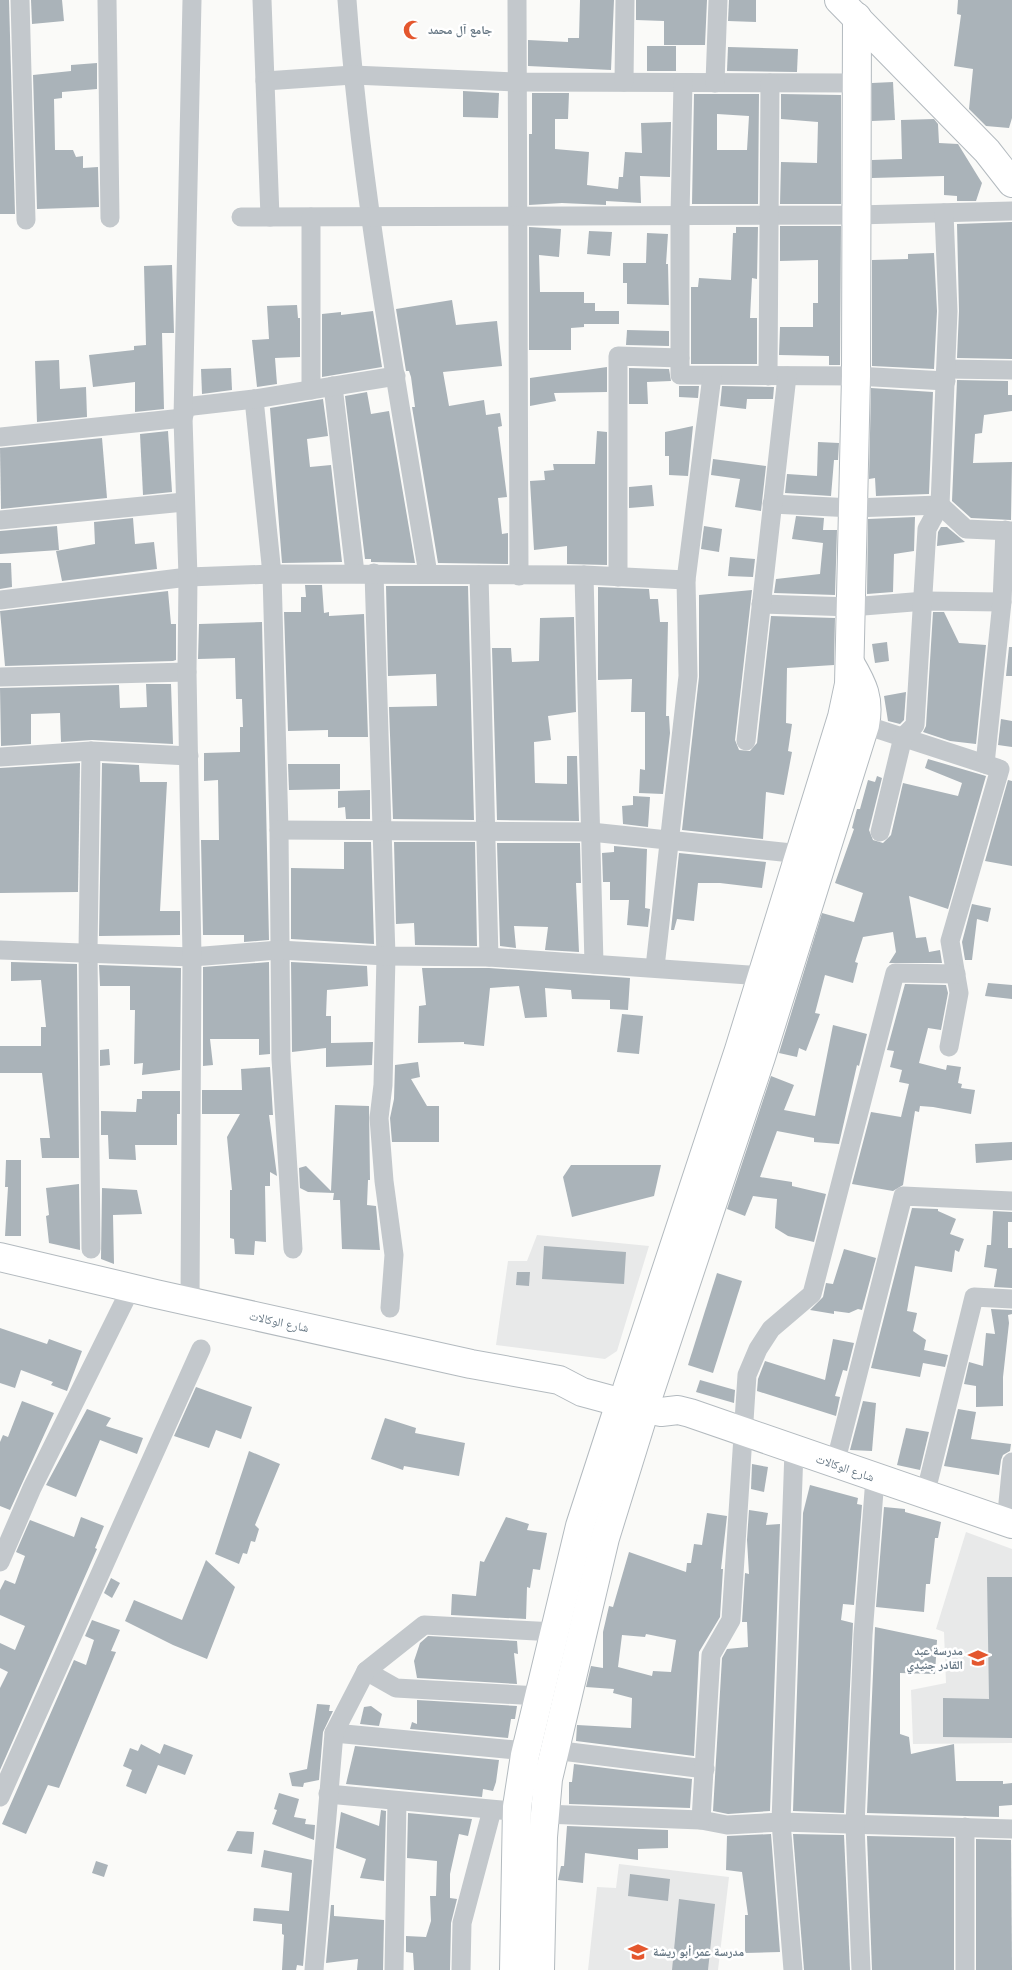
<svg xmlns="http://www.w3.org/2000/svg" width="1012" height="1970" viewBox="0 0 1012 1970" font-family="Arial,'Noto Naskh Arabic',sans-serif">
<rect width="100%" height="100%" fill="#fafaf8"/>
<g fill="#e8e9e9">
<polygon points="537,1235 649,1246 617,1351 605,1359 496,1345 508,1261 527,1261"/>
<polygon points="966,1532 1012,1549 1012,1743 913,1744 911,1690 946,1683 944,1632 936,1629"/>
<polygon points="619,1864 729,1877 718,1970 588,1970 597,1887 616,1888"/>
</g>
<g fill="#aab3b9" fill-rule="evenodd">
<polygon points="0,0 9,0 15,214 0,214"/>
<polygon points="31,0 62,0 64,21 32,24"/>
<polygon points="580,0 614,0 611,70 528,66 528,40 568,42 568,38 579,38"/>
<polygon points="636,0 707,0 705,45 664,45 664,21 636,20"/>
<polygon points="729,0 756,0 756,22 728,21"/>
<polygon points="958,0 1012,0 1012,118 1009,128 986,126 969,109 973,69 954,66 961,15 957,14"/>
<rect x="647" y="46" width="29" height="25"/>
<polygon points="728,47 798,49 797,72 727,71"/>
<polygon points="97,63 97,89 62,92 62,98 54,99 55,150 73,150 76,157 83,156 83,168 98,167 99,207 37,209 33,75 71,71 71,65"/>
<polygon points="893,82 895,120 872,121 872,83"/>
<polygon points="463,91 499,93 498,118 463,117"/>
<polygon points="532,93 569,93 568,119 555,119 555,149 589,152 587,185 618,189 619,177 623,177 625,152 642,153 641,123 671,122 670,177 640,176 641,203 606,201 606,205 562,203 529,205 529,134 532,134"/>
<path d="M694 94H759L758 204H692ZM717 114 749 116 747 150H717Z"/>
<polygon points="781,94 841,95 841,204 780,204 781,162 817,163 818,122 781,119"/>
<polygon points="934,119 938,124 939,143 958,144 982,183 976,201 957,201 957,196 944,195 944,176 872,178 872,160 902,159 901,120"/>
<polygon points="1012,222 1012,359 957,358 959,311 957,224"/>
<polygon points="780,226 841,226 840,365 829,365 829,356 779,355 780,327 813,327 813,303 818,303 818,260 780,261"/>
<polygon points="529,227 561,229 559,257 539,255 540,292 584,292 584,303 595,303 595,311 619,311 619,324 584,324 584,327 571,328 571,350 529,350"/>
<polygon points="736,227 758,227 757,279 752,278 750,318 757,318 757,364 691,364 691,287 698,287 699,278 731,280 733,233 736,233"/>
<polygon points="589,231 612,232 610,256 587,254"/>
<polygon points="647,233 668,234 666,264 668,264 669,309 669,305 627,304 627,283 623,283 623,263 646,263"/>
<polygon points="934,253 937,311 934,369 872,366 872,260 908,259 908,254"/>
<polygon points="172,265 174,333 162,333 164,409 135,412 135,382 93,387 89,355 134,350 134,346 146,345 144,266"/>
<polygon points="452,300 456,325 497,321 502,366 443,372 449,406 484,400 486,415 500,413 502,426 498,427 507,497 498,498 502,534 508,533 508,564 438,563 412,407 415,407 411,377 409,371 406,371 396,309"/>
<polygon points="297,305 298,318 300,318 300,357 275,358 277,384 257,387 252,340 269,339 267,306"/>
<polygon points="373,311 382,367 322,377 322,314 341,312 341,315"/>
<polygon points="627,330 669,331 669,346 626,345"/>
<polygon points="59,360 60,389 86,387 87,417 37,422 35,361"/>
<polygon points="607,367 607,392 554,393 556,401 530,406 530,378"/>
<polygon points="231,368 232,390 202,394 201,369"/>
<polygon points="629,368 669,369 671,381 647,382 648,404 629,404"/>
<polygon points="957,380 1008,381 1008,395 1012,395 1012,411 984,415 982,433 975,434 973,463 1012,462 1011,520 971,518 952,501"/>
<polygon points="679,386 699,386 698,398 679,397"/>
<polygon points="722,386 774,387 773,399 747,399 746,409 720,406"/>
<polygon points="871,388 933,392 929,494 876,496 875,478 869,479"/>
<polygon points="367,392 371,414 389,411 415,563 371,562 371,559 365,559 345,396"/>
<polygon points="323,399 328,436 307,439 310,467 331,465 342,562 282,563 270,408"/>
<polygon points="693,426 688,476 669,475 669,456 665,456 665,432"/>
<polygon points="168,431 172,492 143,495 140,434"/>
<polygon points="597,431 607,432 607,565 567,564 567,546 534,550 530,481 545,480 544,471 554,470 553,464 595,464"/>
<polygon points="102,438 107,498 1,509 0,448"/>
<polygon points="818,442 839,443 838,460 834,460 831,496 785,493 787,474 817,476"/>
<polygon points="713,459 766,466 761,511 735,507 740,479 711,475"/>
<polygon points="652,485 654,506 629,508 629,487"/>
<polygon points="796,516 824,518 823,530 837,530 835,595 774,593 776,579 820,574 823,543 792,539"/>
<polygon points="915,517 914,551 894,554 893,592 867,594 868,519"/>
<polygon points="133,518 135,544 154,542 157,569 62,581 56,551 95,544 94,522"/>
<polygon points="57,526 59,550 0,554 0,531"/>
<polygon points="704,526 722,529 719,552 701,549"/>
<polygon points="941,527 947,527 965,542 937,546 938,532"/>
<polygon points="730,557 755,559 753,577 728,576"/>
<polygon points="0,563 11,563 12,587 0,589"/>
<polygon points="305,585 322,585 324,613 329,612 329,616 364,614 368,737 328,737 328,730 288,731 284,612 301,612 301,597 306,597"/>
<polygon points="386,586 468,586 474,820 393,819 389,707 437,706 436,674 388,676"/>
<polygon points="598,587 649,589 650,599 658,599 660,622 668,622 666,716 669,716 670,733 663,794 639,793 640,769 645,770 645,712 631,712 632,679 598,680"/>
<polygon points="752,590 735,740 739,750 750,751 757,743 771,616 835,618 834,665 787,668 786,723 792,724 788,751 792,752 784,795 766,792 763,839 682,830 699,677 699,595"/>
<polygon points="168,591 171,624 176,624 176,660 173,661 5,666 0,611"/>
<polygon points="933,612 944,612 959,643 986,645 976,744 950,741 923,732 926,726"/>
<polygon points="574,617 576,712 548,716 551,740 534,742 535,783 567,784 567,756 577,756 579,821 497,820 492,648 511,648 512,662 539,661 540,618"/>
<polygon points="262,622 269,940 244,942 244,935 203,935 201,840 219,840 218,780 204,781 204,753 240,752 240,727 243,727 242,699 236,699 235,658 198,659 199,624"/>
<polygon points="887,642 889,661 875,663 872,644"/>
<polygon points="1009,647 1012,647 1012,676 1006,676"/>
<polygon points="146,684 171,684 173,744 92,740 61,742 60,713 31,714 31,744 1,746 0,688 119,685 120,708 147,707"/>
<polygon points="906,692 904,720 900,724 888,721 884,696"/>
<polygon points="1001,719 1012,721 1012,747 998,745"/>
<polygon points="928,759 986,776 948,909 909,896 916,938 926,937 929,952 940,950 942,963 889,963 896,952 893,932 863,937 855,962 858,963 853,983 825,975 815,1013 820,1014 806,1051 799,1048 797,1057 779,1053 822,913 854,922 863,893 835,883 854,829 852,828 857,809 860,809 868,780 875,782 877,776 882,778 869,830 873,840 883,843 891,835 903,783 958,796 962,783 925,768"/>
<polygon points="80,763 78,892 0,893 0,768"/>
<polygon points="102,763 139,765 140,782 167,782 160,911 180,911 180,935 99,936"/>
<polygon points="288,764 340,764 340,789 289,790"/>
<polygon points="1008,780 1012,781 1012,866 985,861"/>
<polygon points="370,790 370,819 346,819 345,807 338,808 338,791"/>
<polygon points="633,796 650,797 648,827 623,824 622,806 633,805"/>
<polygon points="344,842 371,842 374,944 291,939 291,868 344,869"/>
<polygon points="394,842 475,842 477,946 415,945 414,923 396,924"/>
<polygon points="497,843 580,843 581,883 576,883 579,952 545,950 548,927 514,926 516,948 500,946"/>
<polygon points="614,846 647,849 645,908 650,909 648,927 627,925 629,900 610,900 610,882 603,882 602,853 614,852"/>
<polygon points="679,853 766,862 762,888 720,883 698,883 694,921 677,919 674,930 671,930"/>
<polygon points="972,904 991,908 988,922 977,919 972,960 965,960 962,942"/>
<polygon points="11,962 77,964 79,1158 42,1158 40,1138 50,1138 42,1073 0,1073 0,1046 41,1046 41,1027 46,1027 41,980 11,981"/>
<polygon points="269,962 270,1054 259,1055 259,1039 210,1039 213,1065 203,1066 203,967"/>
<polygon points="291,962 367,966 368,986 327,990 326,1016 331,1016 331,1043 373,1042 372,1065 326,1067 326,1048 292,1052"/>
<polygon points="99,965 181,968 180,1070 142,1075 143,1063 134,1064 135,1010 130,1010 130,986 100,986"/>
<polygon points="422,968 489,968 630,978 628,1010 610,1009 610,1000 572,999 571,990 545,988 547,1017 525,1018 519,986 490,988 484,1046 464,1044 464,1042 418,1043 419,1006 426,1005"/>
<polygon points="988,983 1012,985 1012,999 985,996"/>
<polygon points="905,984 946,985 948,993 941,1030 928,1028 919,1063 946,1070 947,1065 961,1067 958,1083 962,1084 961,1088 975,1090 971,1114 933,1107 920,1106 919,1112 915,1111 903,1185 893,1191 852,1184 871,1112 901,1117 909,1084 899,1082 902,1070 890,1067 894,1051 887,1050"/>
<polygon points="622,1014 643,1016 639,1054 617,1052"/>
<polygon points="833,1025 867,1034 859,1066 857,1065 839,1144 814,1142 814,1138 777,1131 760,1177 792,1182 792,1186 826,1194 814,1242 788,1236 775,1228 777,1199 753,1196 745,1216 727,1209 771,1076 794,1085 784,1110 815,1116"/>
<polygon points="109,1049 110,1065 100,1066 100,1050"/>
<polygon points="418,1062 420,1077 411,1079 427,1106 439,1106 439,1142 392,1142 390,1118 394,1099 395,1065"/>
<polygon points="270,1067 273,1115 269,1115 277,1176 270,1172 270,1186 265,1186 266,1242 255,1241 254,1255 235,1254 234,1239 230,1238 230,1190 232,1190 227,1137 240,1114 202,1114 202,1090 242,1090 241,1069"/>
<polygon points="142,1091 180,1091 180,1114 177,1114 177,1145 135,1145 136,1160 109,1159 108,1135 101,1135 101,1111 136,1112 137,1099 142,1099"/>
<polygon points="335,1105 369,1106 370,1180 368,1180 367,1205 376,1206 380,1250 342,1249 340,1200 333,1200 334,1193 308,1192 300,1188 299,1168 306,1166 331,1191"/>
<polygon points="1012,1142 1012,1160 976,1163 975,1144"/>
<polygon points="6,1160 21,1160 21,1236 5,1236 8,1187 5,1187"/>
<polygon points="571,1165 661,1165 654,1196 572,1217 563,1177"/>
<polygon points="79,1184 80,1250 49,1243 46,1216 49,1215 46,1188"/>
<polygon points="102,1188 137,1190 142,1214 113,1215 114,1264 101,1259"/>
<polygon points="912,1208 938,1209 938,1211 956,1219 950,1234 964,1239 959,1252 955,1250 952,1272 915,1266 907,1311 917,1313 913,1331 926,1340 924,1350 948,1355 945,1367 923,1363 920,1377 871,1368"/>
<polygon points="993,1211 1012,1212 1012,1222 1008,1222 1008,1248 1012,1248 1012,1288 994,1287 997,1269 984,1267 987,1245 991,1245"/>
<polygon points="544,1246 626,1252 624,1284 542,1279"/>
<polygon points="844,1249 876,1258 862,1310 858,1309 849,1313 834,1311 834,1314 810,1310 823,1297 826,1283 833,1284"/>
<polygon points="517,1272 530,1272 529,1286 516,1285"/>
<polygon points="717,1273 742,1281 713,1373 688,1365"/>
<polygon points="991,1309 1012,1310 1012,1314 1008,1315 1009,1323 1003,1377 1003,1406 976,1407 976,1386 964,1384 969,1362 983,1366 986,1333 995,1334"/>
<polygon points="0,1328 47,1344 49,1339 82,1351 67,1391 51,1385 53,1382 21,1370 15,1388 0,1383"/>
<polygon points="833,1339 854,1343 847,1371 843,1370 835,1396 840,1397 836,1416 757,1391 758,1379 765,1361 825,1380"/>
<polygon points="700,1380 735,1390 734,1403 696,1392"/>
<polygon points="196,1387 252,1407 241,1439 216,1430 209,1448 174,1436"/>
<polygon points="22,1401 54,1413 10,1510 0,1506 0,1442 3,1435 8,1437"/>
<polygon points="863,1401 876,1403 872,1451 850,1450"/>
<polygon points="87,1409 111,1418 106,1426 143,1438 137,1454 100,1440 76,1497 46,1485"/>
<polygon points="958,1409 976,1412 971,1439 1011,1444 1010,1451 1003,1455 1001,1460 999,1475 944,1466"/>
<polygon points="385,1418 416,1428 415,1433 465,1443 459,1476 404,1466 403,1470 371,1459"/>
<polygon points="906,1428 929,1432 920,1470 897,1465"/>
<polygon points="249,1451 280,1464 255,1525 259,1529 255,1542 251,1541 247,1554 243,1553 239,1564 215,1554"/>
<polygon points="752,1464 768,1467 764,1492 751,1489"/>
<polygon points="810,1485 858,1498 857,1504 862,1505 854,1605 843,1604 841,1620 853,1623 844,1813 793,1811 803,1513"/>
<polygon points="884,1507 905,1509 905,1512 941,1522 938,1538 935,1538 930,1584 926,1584 924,1612 876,1607"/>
<polygon points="749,1510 768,1513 766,1525 780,1524 770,1811 728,1814 713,1811 722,1658 727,1649 748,1647 747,1622 742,1622 745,1573 749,1574 747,1540"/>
<path d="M707 1513 727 1516 721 1569H723L720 1617 699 1652 694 1756 576 1741 577 1725 631 1728 632 1698 613 1693 614 1689 586 1687 591 1666 603 1668V1632L609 1606 613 1607 629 1552 686 1572 687 1563H691L694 1544 702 1545ZM646 1634 676 1640 671 1672 653 1671 652 1676 618 1667 622 1635 645 1637Z"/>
<polygon points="81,1517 104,1526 95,1548 97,1549 0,1770 0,1688 8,1672 0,1668 0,1643 15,1650 25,1626 0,1615 0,1590 5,1580 15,1584 25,1556 16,1552 30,1520 74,1537"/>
<polygon points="506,1517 529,1524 527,1530 547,1533 540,1570 533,1569 530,1588 527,1587 526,1619 451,1615 452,1594 476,1596 480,1561 484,1562"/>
<polygon points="206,1560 235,1587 207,1659 173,1645 125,1621 134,1600 182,1620"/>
<polygon points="987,1577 1012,1577 1012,1738 943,1737 943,1698 989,1699"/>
<polygon points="111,1578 120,1583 112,1598 104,1593"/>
<polygon points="92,1620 120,1630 111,1651 116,1652 59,1788 48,1785 26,1834 2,1824 74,1660 86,1665 94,1640 85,1636"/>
<polygon points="875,1627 937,1640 935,1674 900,1673 900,1734 909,1737 911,1754 954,1744 956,1781 1003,1781 1003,1784 1012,1783 1012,1805 999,1806 999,1817 867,1813"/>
<polygon points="428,1636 517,1641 518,1654 514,1653 517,1684 417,1678 414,1661 420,1643"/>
<polygon points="417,1700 517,1706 515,1719 511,1719 508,1738 410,1729 412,1722 417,1724"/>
<polygon points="317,1704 330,1705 329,1711 333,1711 323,1732 319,1780 304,1783 303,1787 292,1786 289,1773 307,1769"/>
<polygon points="371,1706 382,1714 379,1726 360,1724 364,1707"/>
<polygon points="141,1744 160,1754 164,1744 193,1755 185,1775 158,1765 146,1794 126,1786 132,1770 123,1766 130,1748 138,1751"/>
<polygon points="355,1746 499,1760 496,1782 493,1791 483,1789 482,1797 346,1784"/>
<polygon points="574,1764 692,1779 690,1808 569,1804 569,1782 572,1782"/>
<polygon points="279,1793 299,1799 294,1817 306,1819 305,1824 315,1825 314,1840 272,1824 277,1810 274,1809"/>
<polygon points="381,1810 386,1811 384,1881 360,1878 366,1859 336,1848 341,1812 379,1826"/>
<polygon points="408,1813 472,1819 468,1836 459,1834 450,1874 450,1898 457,1899 451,1923 450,1970 414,1970 413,1953 406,1952 406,1936 426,1937 431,1921 430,1896 436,1896 437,1861 407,1858"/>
<polygon points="567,1826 668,1830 668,1848 638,1849 638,1860 585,1853 583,1883 558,1880 561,1866 564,1866"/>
<polygon points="237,1831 254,1832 252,1854 227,1851"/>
<polygon points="771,1834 780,1952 745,1953 745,1915 748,1915 742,1872 726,1870 727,1836"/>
<polygon points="793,1834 844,1835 850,1970 804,1970"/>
<polygon points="867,1836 954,1838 954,1970 872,1970"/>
<polygon points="976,1839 1011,1840 1012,1970 976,1970"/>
<polygon points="264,1850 312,1860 303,1966 297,1965 296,1970 282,1970 284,1935 282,1934 282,1924 253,1921 254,1908 289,1911 292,1873 261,1867"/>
<polygon points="96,1861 108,1865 104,1877 92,1873"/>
<polygon points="630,1874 670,1879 668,1901 628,1896"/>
<polygon points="679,1899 715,1904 708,1970 672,1970"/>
<polygon points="331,1905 334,1905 334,1916 384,1920 383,1970 357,1970 358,1959 326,1963"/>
</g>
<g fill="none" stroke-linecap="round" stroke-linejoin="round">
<defs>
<g id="secondary">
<polyline points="839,0 987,151 1012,183"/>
<polyline points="0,1257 156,1294 471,1364 559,1380 582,1392 645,1409 661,1412 678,1410 690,1413 1012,1524"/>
<polyline points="627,1389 739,1050 842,717 849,684 856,376 857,17"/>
<path d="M649 1394 761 1057 865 725C870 699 863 685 850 663"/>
<polyline points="514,1970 517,1807 525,1755 580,1526 620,1403"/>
<polyline points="540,1970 543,1837 548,1779 605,1538 645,1409"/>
</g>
</defs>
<use href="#secondary" stroke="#b3babf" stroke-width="30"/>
<g stroke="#c3c8cc" stroke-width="19">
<polyline points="20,0 26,220"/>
<polyline points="107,0 110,218"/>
<polyline points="262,0 270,217"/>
<path d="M347 0C361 193 397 384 428 574"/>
<polyline points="517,0 519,576"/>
<polyline points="265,81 353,75 515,82 857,83"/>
<polyline points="624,82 625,0"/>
<polyline points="683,83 680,215 680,375 856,376 946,381"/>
<polyline points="715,83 718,0"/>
<polyline points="241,217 856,215 1012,211"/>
<polyline points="946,369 1012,370"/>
<polyline points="768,376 770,83"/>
<polyline points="333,386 355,573"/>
<polyline points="311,390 311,217"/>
<polyline points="254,399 272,574 279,830 281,1059 293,1249"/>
<polyline points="0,437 183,418 186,408 193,406 254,399 396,376"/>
<polyline points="772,504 853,508 940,505 966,529 1012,531"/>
<polyline points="0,520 184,502"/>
<polyline points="374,573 386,956 383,1085 379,1118 384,1181 394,1255 390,1308"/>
<polyline points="479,575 489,957"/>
<polyline points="584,575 594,964"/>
<polyline points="618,577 618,356 680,358"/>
<polyline points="0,600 188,577 272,574 584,575 686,580"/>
<polyline points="761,604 851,607 925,601 1002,602"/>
<polyline points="0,677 187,672"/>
<polyline points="865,725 997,768"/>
<polyline points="746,741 787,376"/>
<polyline points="91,751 88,951 91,1249"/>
<polyline points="0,757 91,751 189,756"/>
<polyline points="985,764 1002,602 1005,530"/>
<polyline points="279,830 591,832 801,854"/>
<polyline points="880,832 903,737 915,725 927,529 940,505 948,311 944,213"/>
<polyline points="0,950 192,957 279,950 386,956 489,957 763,976"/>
<polyline points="655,967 688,676 686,580 712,376"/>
<polyline points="949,1047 959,993 950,941 1000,769"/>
<polyline points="190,1302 192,957 187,672 188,577 183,418 192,0"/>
<polyline points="835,1464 903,1196 1012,1201"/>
<polyline points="925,1495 974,1297 1012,1299"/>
<polyline points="1006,1523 1012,1462"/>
<polyline points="0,1562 32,1488 131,1288"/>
<polyline points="366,1671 396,1688 539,1696"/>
<polyline points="334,1733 526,1751"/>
<polyline points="554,1750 705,1769"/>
<polyline points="328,1794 544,1814 701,1820 727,1825 781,1822 1012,1829"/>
<polyline points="0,1797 201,1349"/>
<polyline points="701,1820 711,1655 731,1620 747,1375 758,1349 771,1329 812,1294 895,973 956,974"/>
<polyline points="314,1970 334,1733 366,1671 424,1625 555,1632"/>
<polyline points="394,1970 397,1801"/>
<polyline points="461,1970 462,1923 492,1810"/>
<polyline points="793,1970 781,1822 794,1450"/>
<polyline points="861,1970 855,1826 863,1635 875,1478"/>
<polyline points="965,1970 965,1827"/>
</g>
<use href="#secondary" stroke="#fff" stroke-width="28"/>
</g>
<defs>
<symbol id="mosque-bare" viewBox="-9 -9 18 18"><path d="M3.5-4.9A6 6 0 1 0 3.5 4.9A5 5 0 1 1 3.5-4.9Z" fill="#e4572e" stroke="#fff" stroke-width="2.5" paint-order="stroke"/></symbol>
<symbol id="school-bare" viewBox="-9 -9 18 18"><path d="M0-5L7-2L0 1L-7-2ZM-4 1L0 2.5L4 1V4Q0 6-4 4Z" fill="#e4572e" stroke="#fff" stroke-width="2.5" paint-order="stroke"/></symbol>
</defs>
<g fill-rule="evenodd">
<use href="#mosque-bare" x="399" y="16" width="28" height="28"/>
<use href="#school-bare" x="964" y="1644" width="28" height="28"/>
<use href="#school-bare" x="624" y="1938" width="28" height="28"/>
</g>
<g text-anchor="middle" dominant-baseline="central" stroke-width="5" stroke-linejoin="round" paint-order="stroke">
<g font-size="12" font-weight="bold" fill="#657683" stroke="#fff" text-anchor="start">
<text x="428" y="30">جامع آل محمد</text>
<text x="963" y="1651" text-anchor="end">مدرسة عبد<tspan x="963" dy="14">القادر جنيدي</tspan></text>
<text x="653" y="1952">مدرسة عمر أبو ريشة</text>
</g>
<g font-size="12" fill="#657683" stroke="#fff">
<text transform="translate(279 1322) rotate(12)">شارع الوكالات</text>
<text transform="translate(845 1468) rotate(19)">شارع الوكالات</text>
</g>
</g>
</svg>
